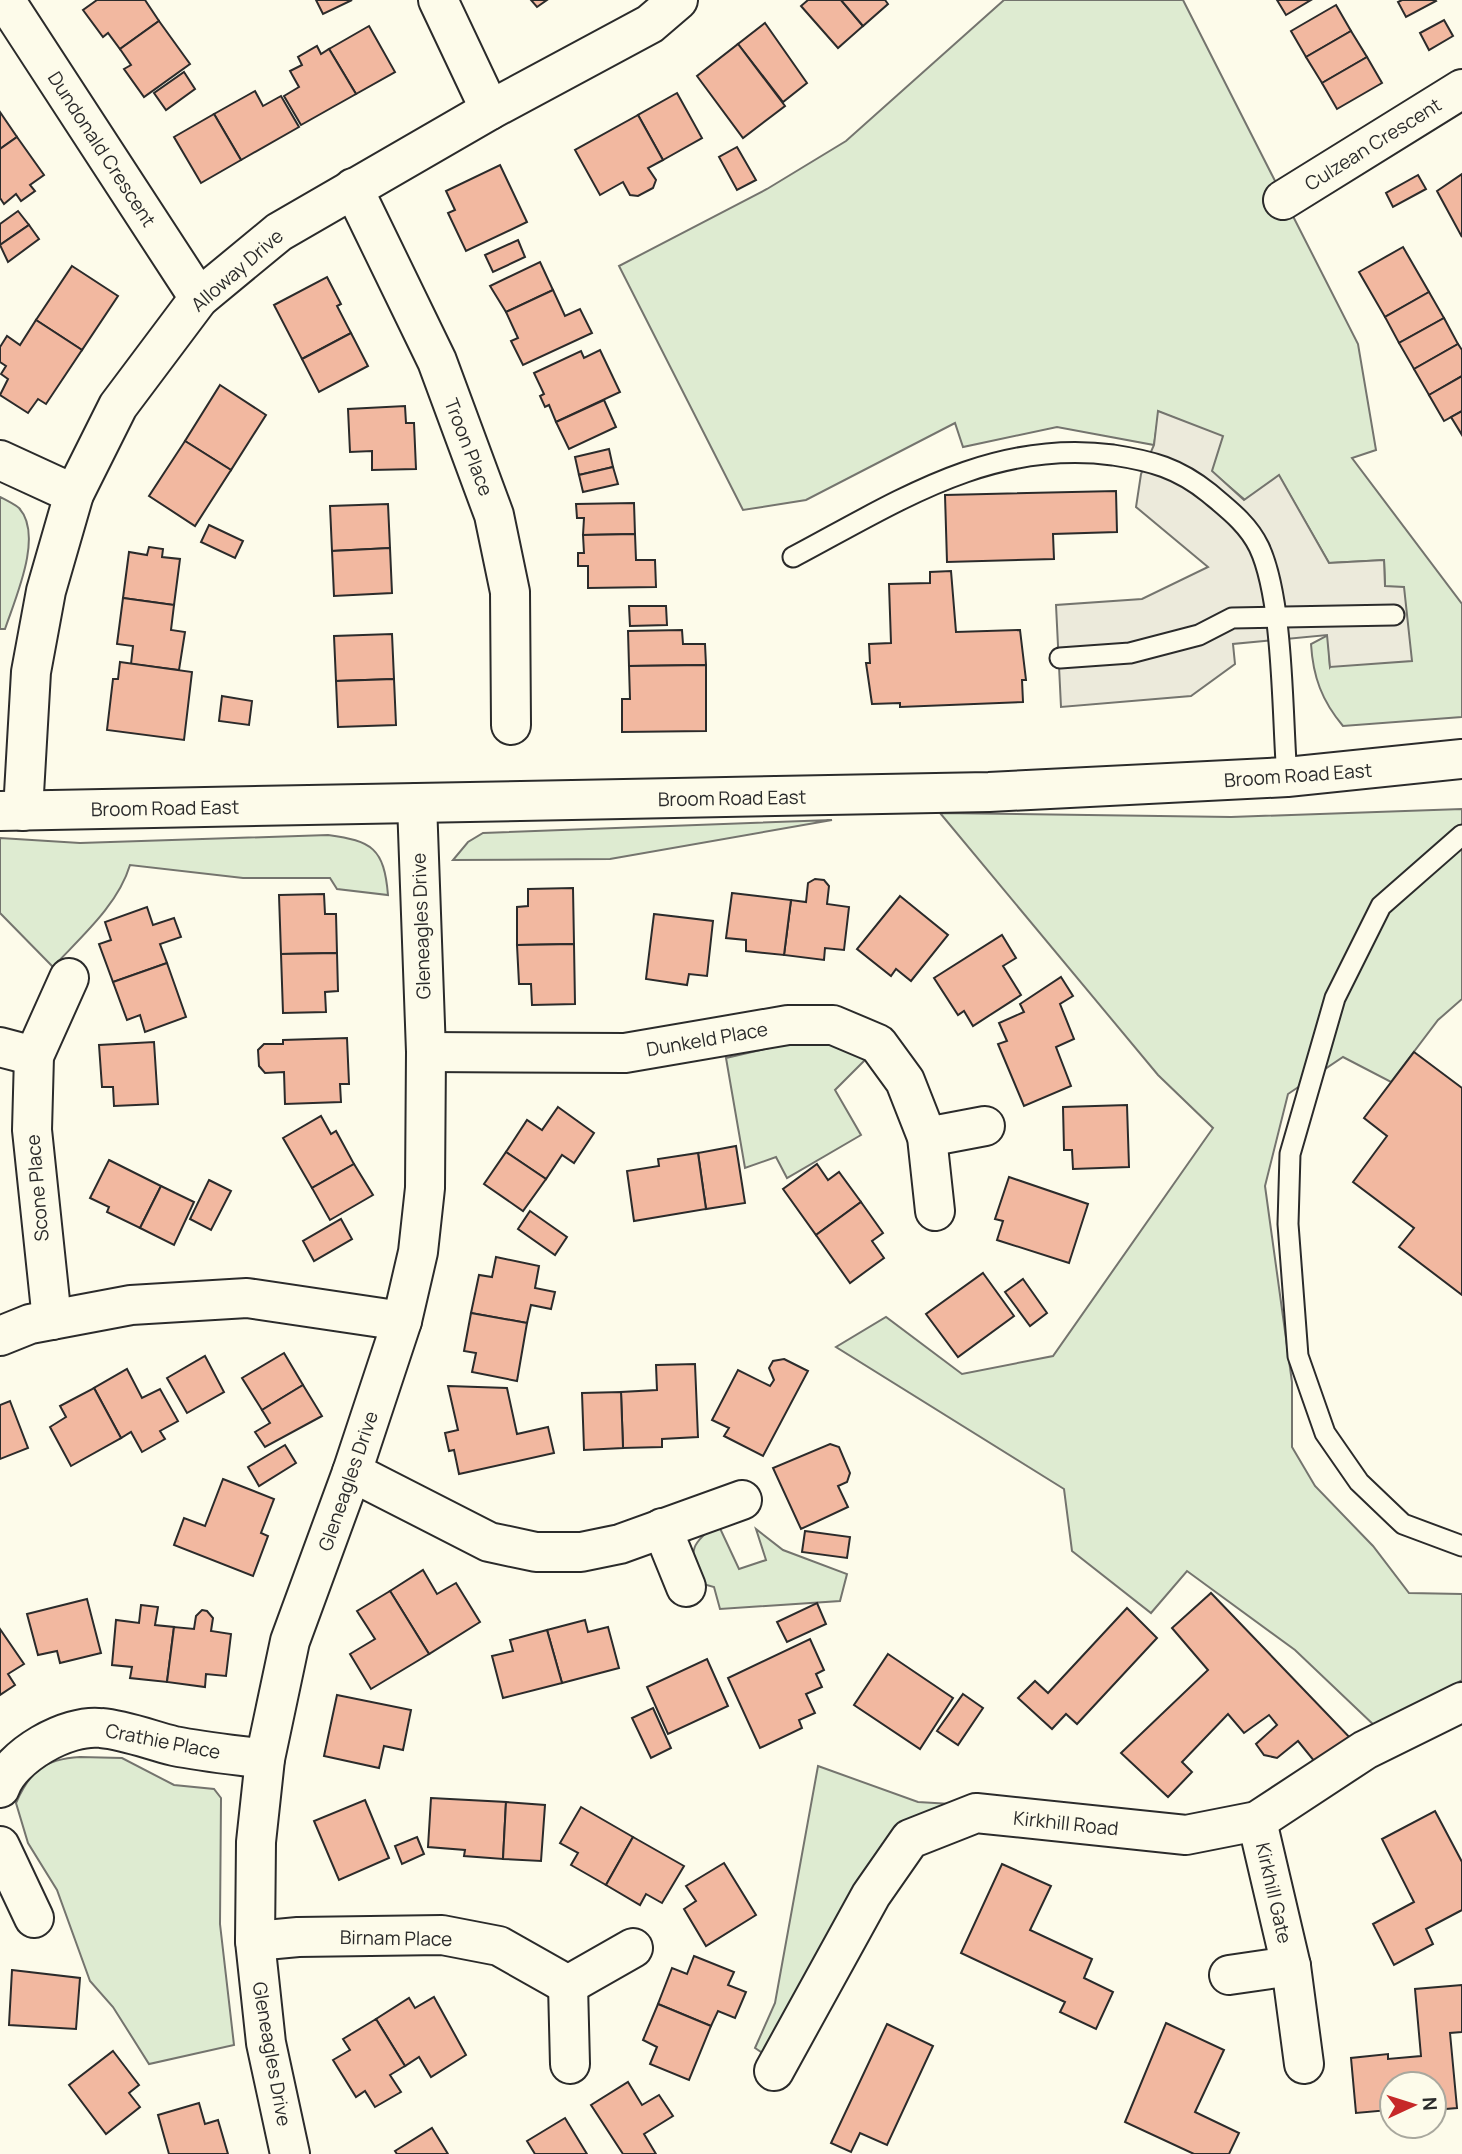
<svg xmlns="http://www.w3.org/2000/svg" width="1462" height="2154" viewBox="0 0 1462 2154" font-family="Manrope,sans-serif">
<rect width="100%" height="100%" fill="#fdfbea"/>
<g fill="#deebd1" stroke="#74746e" stroke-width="2">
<path d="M1004 0H1183L1358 344 1376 450 1352 458 1462 604V717L1343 726C1322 701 1313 677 1311 644L1328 635 1330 667 1385 586 1384 560 1329 563 1279 476 1245 500 1211 471 1180 420 1159 412 1154 445 1057 427 963 447 955 423 806 500 743 510 619 266 767 189 846 141Z"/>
<path d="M0 497C6 500 14 504 19 508 44 535 15 599 5 629H0Z"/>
<polygon points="1462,809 1462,999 1438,1020 1391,1082 1343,1057 1288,1094 1265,1186 1292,1382 1292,1447 1315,1486 1373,1546 1409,1593 1462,1594 1462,1680 1377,1728 1295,1650 1187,1571 1151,1613 1072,1551 1064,1489 836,1347 886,1317 962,1374 1053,1356 1213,1128 1158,1075 940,813 1231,817"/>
<polygon points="832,820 610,859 453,860 468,842 483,833"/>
<path d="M328 835C372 841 384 848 388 895L337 889 330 878H243L130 865C118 905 81 937 53 967L0 913V838L80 843Z"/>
<polygon points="804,1040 843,1045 867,1058 835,1090 861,1135 787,1178 776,1157 745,1168 726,1058"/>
<path d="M718 1524 739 1569 766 1560 756 1529 783 1550 847 1574 840 1601 720 1609 714 1587 696 1582C691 1550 689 1544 718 1524Z"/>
<path d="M80 1757 122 1758 174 1785 214 1789 221 1798 220 1924 234 2045 149 2064 113 2007 90 1981 57 1890 28 1843 16 1803C30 1771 44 1759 80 1757Z"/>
<polygon points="818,1766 918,1802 968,1805 903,1829 773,2060 755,2048 775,2003"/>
</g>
<polygon fill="#eceadb" stroke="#74746e" stroke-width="2" points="1158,411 1223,436 1212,471 1244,500 1279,475 1329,563 1384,560 1385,586 1404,587 1412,661 1330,667 1327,635 1233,644 1235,664 1191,696 1061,707 1056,605 1142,599 1208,567 1136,507 1141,474 1154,445"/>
<g fill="#f2b8a0" stroke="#2b2b2b" stroke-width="2">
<polygon points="97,0 145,0 159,21 120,49 108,33 103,37 83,10"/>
<polygon points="316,0 352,0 323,14"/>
<polygon points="531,0 547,0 537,7"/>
<polygon points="808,0 841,0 863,26 838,48 801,6"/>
<polygon points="841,0 885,0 888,4 863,26"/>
<polygon points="1277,0 1311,0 1286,15"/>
<polygon points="1402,0 1435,0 1436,1 1406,17 1398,2"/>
<polygon points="1336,5 1351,31 1306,57 1291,31"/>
<polygon points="1444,20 1453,36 1429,50 1420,33"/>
<polygon points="159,21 190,64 144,97 124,69 131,65 120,49"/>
<polygon points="765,23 807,83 783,102 738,44"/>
<polygon points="369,26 395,72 356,94 329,49"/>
<polygon points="1351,31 1367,57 1322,83 1306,57"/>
<polygon points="738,44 785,106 743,138 697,76"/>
<polygon points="317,46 321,54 329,49 356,94 301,125 284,96 299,87 290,71 302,65 298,57"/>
<polygon points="1367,57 1382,83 1337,109 1322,83"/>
<polygon points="184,72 195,89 166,110 154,93"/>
<polygon points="255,91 263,106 281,96 299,127 241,160 214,114"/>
<polygon points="677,93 702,138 663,160 638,115"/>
<polygon points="0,112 17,137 0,149"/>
<polygon points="214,114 241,160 201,183 174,137"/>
<polygon points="638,115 663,160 648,168 656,180 653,188 638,196 630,195 623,182 600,195 575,150"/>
<polygon points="17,137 44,175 30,185 35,191 21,201 16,194 4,204 0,198 0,149"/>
<polygon points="737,147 756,180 737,190 719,157"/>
<polygon points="500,165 527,222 466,251 448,213 455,210 446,191"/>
<polygon points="1462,174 1462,237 1437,191"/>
<polygon points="1418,175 1426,189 1393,207 1386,193"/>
<polygon points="18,211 29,225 0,245 0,224"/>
<polygon points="29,225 39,239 8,262 0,245"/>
<polygon points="518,240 525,257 493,272 485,255"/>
<polygon points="1403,247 1429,292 1385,317 1359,272"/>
<polygon points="540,262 553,290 506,312 490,286"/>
<polygon points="72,266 118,296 82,350 36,320"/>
<polygon points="327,277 341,304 337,306 351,333 302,359 274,305"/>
<polygon points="553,290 565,316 580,309 592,333 523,365 511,341 518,338 506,312"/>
<polygon points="1429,292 1444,318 1399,343 1385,317"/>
<polygon points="1444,318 1458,344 1414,369 1399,343"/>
<polygon points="36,320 82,350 46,404 38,399 28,413 0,395 8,379 1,374 6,366 0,362 0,347 7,336 20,345"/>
<polygon points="351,333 368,366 319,392 302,359"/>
<polygon points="1458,344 1462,350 1462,376 1429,395 1414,369"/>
<polygon points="600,350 620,392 556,422 549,405 545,407 540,396 544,394 534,373 581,351 584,358"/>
<polygon points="1462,376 1462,411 1444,421 1429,395"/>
<polygon points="220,385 266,415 231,470 185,441"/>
<polygon points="604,400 616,427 569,449 556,422"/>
<polygon points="405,406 406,423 414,423 416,469 372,470 372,451 350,452 348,409"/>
<polygon points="1462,411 1462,435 1451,417"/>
<polygon points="185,441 231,470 195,526 149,496"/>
<polygon points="609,449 613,467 579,475 575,457"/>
<polygon points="613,467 618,484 583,492 579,475"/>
<polygon points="1116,491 1117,532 1053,534 1054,559 947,562 945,495"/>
<polygon points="634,503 635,534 583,535 584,518 577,518 576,504"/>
<polygon points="388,504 390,548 332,551 330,506"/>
<polygon points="209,525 243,541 235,558 201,542"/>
<polygon points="635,534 636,560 655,560 656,587 588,588 588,566 578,566 578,553 584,553 583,535"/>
<polygon points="149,547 163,549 162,557 180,559 174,605 123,598 129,552 147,555"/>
<polygon points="390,548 392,593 334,596 332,551"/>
<polygon points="951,571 956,632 1020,630 1026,680 1022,680 1023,702 900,707 900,703 872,704 866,663 870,663 869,644 891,643 889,584 930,583 930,572"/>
<polygon points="123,598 174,605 171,630 185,632 179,670 131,664 133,646 117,644"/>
<polygon points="629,606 666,606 667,625 630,626"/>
<polygon points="682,630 683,644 705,644 706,665 629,666 628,631"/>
<polygon points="392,634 394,679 336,681 334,636"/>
<polygon points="120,662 192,672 184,740 107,730 113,679 118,679"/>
<polygon points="706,665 706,731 622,732 622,699 630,699 629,666"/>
<polygon points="394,679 396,725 338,727 336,681"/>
<polygon points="222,696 252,701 249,725 219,721"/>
<polygon points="815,879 824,880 829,886 827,904 849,907 844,950 825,948 824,960 784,955 791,900 806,902 808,883"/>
<polygon points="573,888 574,944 517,945 517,907 528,906 528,889"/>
<polygon points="732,893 791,900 784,955 746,951 746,940 726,938"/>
<polygon points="324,894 325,914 336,914 337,953 281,954 279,895"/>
<polygon points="900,896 948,935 911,981 896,969 891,976 857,949"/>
<polygon points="147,907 153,925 174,918 181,937 160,944 167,963 113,982 99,944 111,940 105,922"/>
<polygon points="654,914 713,921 707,976 689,974 687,985 646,979"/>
<polygon points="1002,935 1016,958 1003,966 1021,995 973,1026 964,1011 958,1015 934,978"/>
<polygon points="574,944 575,1004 532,1005 531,984 519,984 517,945"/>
<polygon points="337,953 338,991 325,992 326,1012 283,1013 281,954"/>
<polygon points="167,963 186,1017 145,1032 140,1015 127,1020 113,982"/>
<polygon points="1061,977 1073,996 1060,1004 1074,1039 1056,1047 1071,1086 1024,1106 998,1044 1007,1041 999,1023 1024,1012 1020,1004"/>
<polygon points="347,1038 349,1084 340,1084 341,1102 285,1104 284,1072 265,1073 259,1066 258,1050 264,1044 283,1044 283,1040"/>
<polygon points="154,1042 158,1104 114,1106 113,1087 102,1087 99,1045"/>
<polygon points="1414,1052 1462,1088 1462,1295 1399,1247 1414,1228 1353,1182 1387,1136 1364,1118"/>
<polygon points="1127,1105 1129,1167 1073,1169 1072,1150 1064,1150 1063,1107"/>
<polygon points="558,1107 594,1133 574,1163 562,1155 546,1179 506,1152 527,1120 542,1130"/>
<polygon points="321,1116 331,1134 336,1131 354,1164 312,1188 283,1138"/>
<polygon points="736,1146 745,1203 706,1209 698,1153"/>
<polygon points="506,1152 546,1179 523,1211 484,1184"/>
<polygon points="698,1153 706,1209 634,1221 627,1171 659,1166 658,1159"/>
<polygon points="109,1160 161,1186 140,1228 107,1212 109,1207 90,1198"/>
<polygon points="354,1164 373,1195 330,1220 312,1188"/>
<polygon points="817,1164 828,1180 839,1172 861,1202 816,1235 783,1189"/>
<polygon points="1009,1177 1088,1204 1069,1263 997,1240 1003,1221 995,1219"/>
<polygon points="209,1180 231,1191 211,1230 190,1219"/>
<polygon points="161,1186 194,1202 174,1245 140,1228"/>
<polygon points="861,1202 883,1233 872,1241 884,1258 850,1283 816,1235"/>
<polygon points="530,1211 567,1237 555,1255 518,1229"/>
<polygon points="341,1219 352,1239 314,1261 303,1241"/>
<polygon points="496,1257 539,1266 535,1288 555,1292 551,1309 531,1305 527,1323 471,1313 479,1275 492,1277"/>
<polygon points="983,1273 1014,1316 958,1357 926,1314"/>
<polygon points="1023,1279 1047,1313 1030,1326 1005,1292"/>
<polygon points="471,1313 527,1323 517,1381 472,1372 476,1353 464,1351"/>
<polygon points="284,1353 303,1385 262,1410 242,1378"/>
<polygon points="205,1356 224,1392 187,1413 167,1378"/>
<polygon points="784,1359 808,1371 763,1456 724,1436 729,1428 712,1420 738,1370 770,1386 774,1380 769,1368 773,1361"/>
<polygon points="695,1364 698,1437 662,1439 662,1447 623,1448 621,1392 657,1390 656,1365"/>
<polygon points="127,1369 142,1398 160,1389 178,1421 160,1431 165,1439 142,1452 131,1432 121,1438 94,1388"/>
<polygon points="303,1385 322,1416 265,1447 255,1432 270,1423 262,1410"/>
<polygon points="448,1386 507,1388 517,1434 548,1427 554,1453 459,1474 454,1450 449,1451 445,1433 458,1430"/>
<polygon points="94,1388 121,1438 71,1466 50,1427 66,1417 60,1406"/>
<polygon points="621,1392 623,1448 584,1450 582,1393"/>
<polygon points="10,1401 28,1448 0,1459 0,1405"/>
<polygon points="830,1444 839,1447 850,1473 847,1482 838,1486 848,1507 801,1529 773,1468"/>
<polygon points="285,1445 296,1463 259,1486 248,1467"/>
<polygon points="223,1479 274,1499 261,1533 268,1536 253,1576 174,1545 184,1518 205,1526"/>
<polygon points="805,1531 850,1537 847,1558 802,1552"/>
<polygon points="423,1570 437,1594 456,1583 480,1622 429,1654 390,1591"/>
<polygon points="390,1591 429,1654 371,1689 350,1654 375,1639 357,1611"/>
<polygon points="1211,1593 1356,1744 1319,1767 1298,1741 1277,1758 1264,1755 1256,1744 1277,1725 1269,1715 1244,1733 1228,1714 1182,1762 1192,1772 1168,1797 1121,1753 1208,1670 1172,1628"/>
<polygon points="87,1599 101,1653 60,1663 57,1651 38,1655 27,1614"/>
<polygon points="817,1603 826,1624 787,1642 777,1622"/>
<polygon points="141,1605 158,1607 155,1625 174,1627 167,1682 130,1678 132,1667 112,1665 116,1620 139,1623"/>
<polygon points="1127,1608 1157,1638 1077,1724 1066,1714 1052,1729 1018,1698 1035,1681 1048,1693"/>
<polygon points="202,1610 207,1611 213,1618 211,1631 231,1634 226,1676 206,1674 205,1687 167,1682 174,1627 194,1629 196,1616"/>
<polygon points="585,1620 588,1632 608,1627 619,1668 562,1683 547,1630"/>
<polygon points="0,1629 24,1664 8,1674 15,1685 0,1695"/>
<polygon points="547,1630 562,1683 503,1698 492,1656 513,1651 510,1640"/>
<polygon points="810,1639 824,1670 816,1674 822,1687 806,1694 815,1713 799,1720 802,1728 760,1748 728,1678"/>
<polygon points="888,1654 953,1698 920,1749 854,1705"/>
<polygon points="707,1659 728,1706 668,1734 647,1687"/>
<polygon points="963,1694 983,1708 958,1745 937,1731"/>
<polygon points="337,1695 411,1710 403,1750 384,1746 379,1768 324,1756"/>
<polygon points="653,1708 671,1748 651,1758 632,1718"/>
<polygon points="431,1798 506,1802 503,1859 464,1856 465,1850 428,1847"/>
<polygon points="365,1800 389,1858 339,1880 314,1821"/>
<polygon points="506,1802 545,1805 541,1861 503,1859"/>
<polygon points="581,1807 633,1837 606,1885 571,1865 578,1853 560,1843"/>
<polygon points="1435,1811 1462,1862 1462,1910 1426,1929 1433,1944 1394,1965 1373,1924 1414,1902 1382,1839"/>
<polygon points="417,1837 424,1854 402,1864 395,1846"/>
<polygon points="633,1837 684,1866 662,1903 646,1894 640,1905 606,1885"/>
<polygon points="724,1863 756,1915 706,1946 684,1909 696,1901 686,1886"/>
<polygon points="1002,1864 1051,1886 1030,1930 1092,1959 1084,1978 1113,1992 1096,2029 1060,2012 1065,2002 961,1953"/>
<polygon points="694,1956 734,1972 728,1985 746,1992 735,2018 718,2011 711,2026 658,2004 672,1968 687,1974"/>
<polygon points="12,1970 80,1978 76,2029 9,2025"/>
<polygon points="1462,1985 1462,2032 1450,2033 1457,2108 1434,2110 1434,2084 1392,2084 1392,2113 1389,2110 1356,2113 1351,2058 1388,2054 1388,2059 1421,2056 1415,1989"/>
<polygon points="434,1997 466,2055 431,2077 419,2057 405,2066 376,2019 409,1998 415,2008"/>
<polygon points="658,2004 711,2026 689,2080 650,2064 657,2047 643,2040"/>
<polygon points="376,2019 405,2066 390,2075 401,2092 375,2107 365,2091 356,2097 333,2060 350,2050 343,2039"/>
<polygon points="1166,2023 1224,2050 1195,2112 1239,2133 1229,2154 1194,2154 1125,2122"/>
<polygon points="887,2024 933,2046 887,2145 860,2133 851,2152 831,2143"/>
<polygon points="113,2051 139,2085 129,2093 140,2107 106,2134 69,2085"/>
<polygon points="628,2082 642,2105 659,2095 673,2116 644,2134 656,2154 623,2154 591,2105"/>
<polygon points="199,2103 205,2124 218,2120 228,2154 169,2154 158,2115"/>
<polygon points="565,2118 587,2154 535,2154 527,2141"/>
<polygon points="432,2128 448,2154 397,2154 395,2151"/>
</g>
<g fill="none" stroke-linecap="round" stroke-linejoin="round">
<defs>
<g id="lane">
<path d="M793 557C897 502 990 439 1113 455 1152 461 1178 468 1209 493 1228 509 1248 524 1259 547 1284 600 1282 717 1287 777"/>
<polyline points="1060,658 1130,653 1199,635 1232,618 1394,615"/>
<polyline points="1462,835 1381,906 1335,998 1290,1154 1288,1224 1298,1356 1325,1433 1359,1482 1403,1524 1462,1546"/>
</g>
<g id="street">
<polyline points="5,0 199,298"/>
<polyline points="438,0 490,110"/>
<polyline points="353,188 437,361 494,515 510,592 511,725"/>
<polyline points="1283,200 1462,89"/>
<polyline points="0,460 74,494"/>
<polyline points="23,811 31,672 46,591 74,494 118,406 199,298 279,232 490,110 650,24 678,0"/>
<polyline points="0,1047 34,1056"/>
<polyline points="426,1052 625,1053 788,1025 833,1025 878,1044 905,1081 927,1137 935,1211"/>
<polyline points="927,1137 985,1126"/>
<polyline points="52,1320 32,1130 34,1056 69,978"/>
<polyline points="0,1336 30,1324 131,1305 247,1298 402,1321"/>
<polyline points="352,1472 489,1542 536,1552 581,1552 620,1544 742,1500"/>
<polyline points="662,1528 686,1587"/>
<path d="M0 1788C11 1756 67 1724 101 1728 125 1730 150 1740 174 1746 204 1752 235 1755 265 1759"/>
<polyline points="1257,1821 1291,1966 1304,2064"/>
<polyline points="0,1846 34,1918"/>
<polyline points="255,1941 298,1937 442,1935 499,1946 568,1985 633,1948"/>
<polyline points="1229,1975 1291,1966"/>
<polyline points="568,1985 570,2064"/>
<polyline points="774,2071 871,1895 910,1839 976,1813 1186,1835 1257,1821 1365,1750 1462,1702"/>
<polyline points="290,2154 266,2043 255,1941 256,1842 265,1759 290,1641 352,1472 402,1321 418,1252 425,1188 426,1052 417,803"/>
</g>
<polyline id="secondary" points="0,811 989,792 1287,777 1462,759"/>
</defs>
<use href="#lane" stroke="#2b2b2b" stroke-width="23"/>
<use href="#street" stroke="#2b2b2b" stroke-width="42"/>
<use href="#secondary" stroke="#2b2b2b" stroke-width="42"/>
<use href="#lane" stroke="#fdfbea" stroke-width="19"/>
<use href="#street" stroke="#fdfbea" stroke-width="38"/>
<use href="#secondary" stroke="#fdfbea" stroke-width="38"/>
</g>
<g text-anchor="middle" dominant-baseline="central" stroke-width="5" stroke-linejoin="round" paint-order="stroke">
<g font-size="19" fill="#2b2b2b" stroke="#fdfbea">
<text transform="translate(1373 144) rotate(-32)">Culzean Crescent</text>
<text transform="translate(102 149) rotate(57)">Dundonald Crescent</text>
<text transform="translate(237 270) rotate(-41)">Alloway Drive</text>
<text transform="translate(469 447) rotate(69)">Troon Place</text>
<text transform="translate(1298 775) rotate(-4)">Broom Road East</text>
<text transform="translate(732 798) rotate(-1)">Broom Road East</text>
<text transform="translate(165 808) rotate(-1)">Broom Road East</text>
<text transform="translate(421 926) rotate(-92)">Gleneagles Drive</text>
<text transform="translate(707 1039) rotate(-10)">Dunkeld Place</text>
<text transform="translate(37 1188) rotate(-95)">Scone Place</text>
<text transform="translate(348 1481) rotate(-71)">Gleneagles Drive</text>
<text transform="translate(163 1741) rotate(11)">Crathie Place</text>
<text transform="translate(1066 1823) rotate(6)">Kirkhill Road</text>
<text transform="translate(1274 1893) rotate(77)">Kirkhill Gate</text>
<text transform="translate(396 1938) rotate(1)">Birnam Place</text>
<text transform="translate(272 2054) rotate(80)">Gleneagles Drive</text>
</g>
</g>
<g transform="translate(1413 2105) rotate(86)"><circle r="33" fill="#fdfbea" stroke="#a9a89e" stroke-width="2"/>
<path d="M0-5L12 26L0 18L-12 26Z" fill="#c62828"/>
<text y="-10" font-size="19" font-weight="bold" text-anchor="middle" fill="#2b2b2b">N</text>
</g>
</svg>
